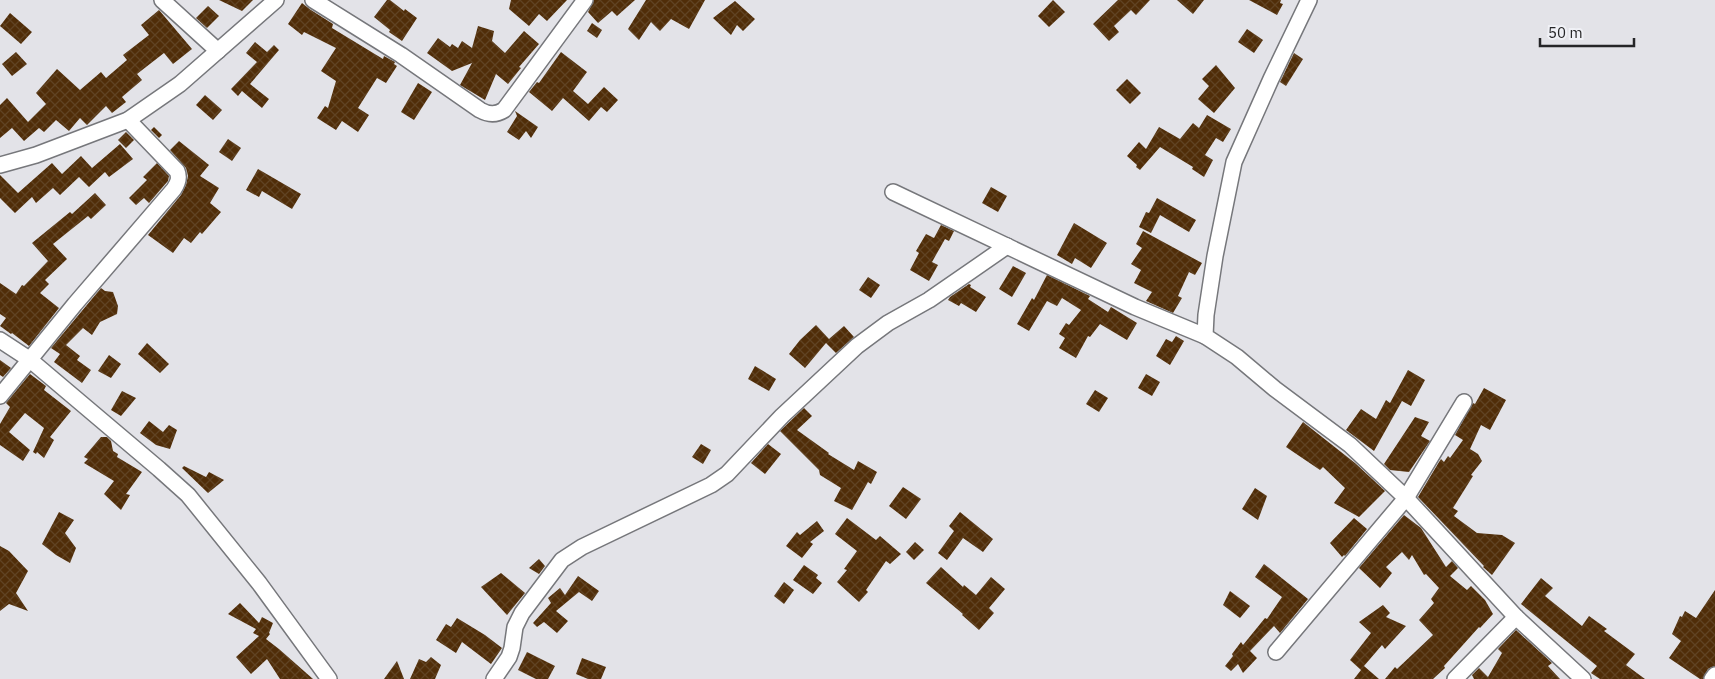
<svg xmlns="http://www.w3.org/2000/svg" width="1715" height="679" viewBox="0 0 1715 679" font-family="'IBM Plex Sans',sans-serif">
<defs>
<pattern id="building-cross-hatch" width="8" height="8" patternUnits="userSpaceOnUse" patternTransform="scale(1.25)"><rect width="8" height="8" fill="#502d08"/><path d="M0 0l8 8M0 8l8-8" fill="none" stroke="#604323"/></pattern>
</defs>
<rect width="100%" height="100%" fill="#e3e3e8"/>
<g fill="url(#building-cross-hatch)">
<polygon points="219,0 253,0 242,11"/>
<polygon points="387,0 390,0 404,11 405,9 417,18 402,41 389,32 390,30 374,17"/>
<polygon points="511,0 567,0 547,21 539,14 529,26 509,9"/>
<polygon points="594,0 635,0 617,16 612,11 598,23 588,12"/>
<polygon points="646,0 705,0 689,29 671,19 660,31 651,22 639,40 628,29"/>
<polygon points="1053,0 1065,12 1049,27 1038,16"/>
<polygon points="1118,0 1150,0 1136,15 1131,10 1114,26 1119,32 1109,41 1093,24"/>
<polygon points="1177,0 1204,0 1193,14"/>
<polygon points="1249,0 1281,0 1280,3 1283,4 1277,15"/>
<polygon points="735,1 755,19 743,31 737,25 731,35 713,18"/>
<polygon points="302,3 311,10 333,24 332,28 383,59 384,56 395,62 394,64 397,66 386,83 377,78 358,108 369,115 358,132 342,121 336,130 317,118 325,106 328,108 336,81 321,71 336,48 304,32 302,35 288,24"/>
<polygon points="208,6 219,16 207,28 196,18"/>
<polygon points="159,10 192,49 173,64 164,53 137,74 142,80 122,97 126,102 112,113 106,106 87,125 80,118 69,131 56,120 44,132 39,128 24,141 12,128 0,138 0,105 7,98 28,122 46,104 36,93 57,69 80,90 101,72 106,78 127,60 123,55 149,35 141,25"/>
<polygon points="10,13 32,32 21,44 0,26"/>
<polygon points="592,23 602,30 597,38 587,31"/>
<polygon points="478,26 494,31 492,41 505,53 524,31 539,44 519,67 521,68 508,84 496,74 485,100 460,85 472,63 452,71 427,53 438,38 450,47 452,44 458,48 462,41 472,48"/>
<polygon points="1247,29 1263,40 1254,53 1238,42"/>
<polygon points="255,42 267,52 274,45 279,50 250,84 269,99 262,108 242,91 238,96 231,89 257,62 246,53"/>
<polygon points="16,52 27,64 12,76 2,64"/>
<polygon points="561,52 587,72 573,91 588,104 604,87 618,100 607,112 601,107 589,121 563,98 552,111 529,92 537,82 539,83"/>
<polygon points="1294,53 1303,59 1286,86 1280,82"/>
<polygon points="1216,65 1235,88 1214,113 1198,99 1209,86 1202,79"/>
<polygon points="1127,79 1141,93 1130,104 1116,90"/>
<polygon points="418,83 432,92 414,120 401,112"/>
<polygon points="205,95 222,110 213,120 196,105"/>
<polygon points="515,111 538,127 531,138 526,131 519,140 507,132 517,116"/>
<polygon points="1207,115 1231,129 1223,142 1216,138 1205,155 1213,160 1204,177 1192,169 1193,167 1160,147 1140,170 1136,167 1137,165 1127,156 1139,142 1146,149 1159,127 1180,139 1193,123 1199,128"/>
<polygon points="154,127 162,135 159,138 151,130"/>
<polygon points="126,132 134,140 126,148 118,140"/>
<polygon points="228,139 241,148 232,161 219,152"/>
<polygon points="179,141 209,165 200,176 219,188 210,203 221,212 202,234 200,232 191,243 184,238 173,253 148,235 181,195 186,185 188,176 186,168 170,150"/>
<polygon points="120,144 133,159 109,177 105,172 89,187 79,177 60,195 53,188 36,203 32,197 15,213 0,198 0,175 18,193 52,163 62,174 81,156 92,168"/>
<polygon points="157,163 169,176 168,181 149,203 144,198 136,205 129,198 147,180 143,177"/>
<polygon points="258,169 301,194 292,209 262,191 259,197 246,190"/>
<polygon points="991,187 1007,196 998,212 982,203"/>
<polygon points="95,193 106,205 91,219 88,216 53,244 67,259 45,280 49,284 40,293 59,308 29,346 12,333 11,334 0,326 6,318 0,314 0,283 16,294 22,285 24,286 48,261 32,243 70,212 72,214"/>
<polygon points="1157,198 1196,220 1189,232 1160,215 1151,233 1139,227 1146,212 1149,213"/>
<polygon points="1074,223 1107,243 1091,268 1075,258 1072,264 1057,255"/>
<polygon points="941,225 954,231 949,241 945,239 932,262 938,265 929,281 910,270 919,253 916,251 926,234 934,238"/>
<polygon points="1143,231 1202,263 1195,275 1189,272 1178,296 1182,298 1173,313 1146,301 1152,292 1134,283 1141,270 1131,264 1142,248 1136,244"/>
<polygon points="1013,266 1026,273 1012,297 999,289"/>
<polygon points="1047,275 1090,296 1088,299 1108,312 1111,307 1137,323 1127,340 1100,324 1090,337 1088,336 1076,358 1059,348 1065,338 1059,334 1066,323 1069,325 1081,310 1062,298 1057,306 1047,301 1029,331 1017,324 1032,298 1034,300"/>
<polygon points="868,277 880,285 871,298 859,290"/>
<polygon points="969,284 971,285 970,287 986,297 976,312 961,303 959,306 948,300 950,297"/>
<polygon points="101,288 105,291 113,292 118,306 117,314 100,322 92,335 83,328 66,345 80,356 77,360 91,370 82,383 54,362 60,354 51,348"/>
<polygon points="816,325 829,339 844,326 854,337 836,353 826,343 805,368 789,354 800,340"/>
<polygon points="1176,336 1184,341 1170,365 1156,356 1166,339 1172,342"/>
<polygon points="147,343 169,364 160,373 138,354"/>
<polygon points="109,355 121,364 111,378 98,371"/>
<polygon points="0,360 11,368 3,377 0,375"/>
<polygon points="755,366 776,379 769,391 748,379"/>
<polygon points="1408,370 1425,380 1411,406 1402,401 1374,451 1346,430 1361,409 1376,419 1386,400 1390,403"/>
<polygon points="30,374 46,386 44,390 71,411 50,437 54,440 44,458 37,452 36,454 33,452 44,428 25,413 9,432 30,450 23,461 0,445 0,424 10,407 6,403"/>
<polygon points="1146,374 1160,382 1152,396 1138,388"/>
<polygon points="1484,388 1506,400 1490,430 1481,425 1470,449 1478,454 1482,461 1471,475 1473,476 1453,508 1458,511 1454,516 1477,533 1502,535 1515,543 1492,575 1483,567 1484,566 1418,497 1439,462 1441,459 1444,462 1448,456 1450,458 1463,440 1455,435 1473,403 1475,404"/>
<polygon points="1095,390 1108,398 1099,412 1086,404"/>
<polygon points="122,391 136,398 121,416 111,410"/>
<polygon points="804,408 812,416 797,430 829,453 828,454 854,470 858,461 877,472 871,484 868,482 852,510 834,501 841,488 820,475 819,470 780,431"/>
<polygon points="1415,417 1429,422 1421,436 1430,441 1409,472 1390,470 1384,464"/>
<polygon points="149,421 163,432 169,425 177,430 170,449 156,445 140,433"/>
<polygon points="1303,422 1355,463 1385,491 1359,517 1334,503 1345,488 1323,467 1320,470 1286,447"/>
<polygon points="101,437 107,437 111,441 113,451 118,454 117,457 142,472 126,494 130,495 121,510 104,494 114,481 84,463 88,459 84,457"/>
<polygon points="701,444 711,450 703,464 692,457"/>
<polygon points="768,444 781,454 765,474 751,463"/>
<polygon points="184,466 206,477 209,472 224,480 208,493 182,468"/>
<polygon points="903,487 921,499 906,519 889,506"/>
<polygon points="1255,488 1267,496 1258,520 1242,509"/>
<polygon points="59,512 74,520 65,533 76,548 70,563 56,555 42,544"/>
<polygon points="960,512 993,539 983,552 963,538 947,560 938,553 954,531 949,526"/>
<polygon points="1404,515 1421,528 1446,567 1452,561 1458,568 1450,576 1467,590 1471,586 1485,600 1493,614 1480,628 1479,627 1444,666 1445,668 1433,679 1385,679 1395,667 1397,669 1433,635 1419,620 1434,603 1431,599 1439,588 1426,574 1424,575 1412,555 1409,560 1402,552 1386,567 1392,573 1380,588 1359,568"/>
<polygon points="847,518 876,540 880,536 901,554 890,564 886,561 866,590 868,592 859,602 837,582 847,570 844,569 857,551 835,534"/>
<polygon points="1354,518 1367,529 1345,556 1344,555 1342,557 1330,543"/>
<polygon points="817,521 824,531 810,542 813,544 802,558 786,546 797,532 800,535"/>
<polygon points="915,542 924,550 914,560 906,552"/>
<polygon points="0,546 9,551 28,571 16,593 28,611 9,604 0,611"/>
<polygon points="539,559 545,566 539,574 529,568"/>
<polygon points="1264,564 1308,599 1280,633 1274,626 1250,651 1257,658 1243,673 1238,664 1231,671 1225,666 1233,656 1232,654 1241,642 1243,645 1265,618 1267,619 1282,597 1255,577"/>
<polygon points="804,565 818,575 816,578 822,583 813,594 793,580"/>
<polygon points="941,567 963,587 964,585 976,595 991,577 1005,589 989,608 994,613 979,630 962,615 963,614 926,583"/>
<polygon points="501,573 525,593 507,615 481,587"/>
<polygon points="578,576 599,591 592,601 579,592 556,611 568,621 557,633 544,622 537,627 533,623 551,603 548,598 560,588 565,595"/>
<polygon points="1541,578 1553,588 1545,596 1582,626 1589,616 1607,629 1604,631 1635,654 1626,665 1645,679 1600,679 1591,673 1597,666 1521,604"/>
<polygon points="784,582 794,590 784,604 774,596"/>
<polygon points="1715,590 1715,666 1708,669 1703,679 1700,679 1669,658 1681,641 1672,634 1680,616 1682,617 1685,611 1696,618"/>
<polygon points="1230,591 1250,606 1240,618 1223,605"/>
<polygon points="240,603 259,623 262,617 273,623 269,633 270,634 266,639 279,649 313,679 280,679 267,659 251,674 236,657 259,636 253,633 256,629 228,614"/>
<polygon points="1383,605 1390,613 1386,617 1406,626 1385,649 1382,645 1364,666 1379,679 1354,679 1361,670 1350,660 1371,633 1359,622"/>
<polygon points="457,618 485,635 502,648 491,664 462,642 456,653 436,640 446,624 451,627"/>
<polygon points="1516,630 1552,663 1548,666 1560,679 1474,679 1472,675 1479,668 1488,677 1502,653 1498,649"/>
<polygon points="527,652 555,666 548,679 536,679 518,670"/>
<polygon points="431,657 441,665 435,679 410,679 419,659 426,662"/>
<polygon points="582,658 606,667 601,679 588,679 576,674"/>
<polygon points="397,661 404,679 384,679"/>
</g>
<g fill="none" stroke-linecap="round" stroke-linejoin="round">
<defs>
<g id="street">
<polyline points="162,0 218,51"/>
<path d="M313 0 401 55 480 110C489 115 496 115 504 110L585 0"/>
<polyline points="1309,0 1271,79 1234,162 1215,256 1206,315 1205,336 1237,357 1275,389 1350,445 1406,498 1516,617 1583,679"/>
<polyline points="0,165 36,155 128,120 180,84 276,0"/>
<polyline points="893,192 1135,307 1205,336"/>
<polyline points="0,340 29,359 159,469 188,495 259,583 329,679"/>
<path d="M0 396 75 304 174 189C178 183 180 178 177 171L128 120"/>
<polyline points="1276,652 1406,498 1464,402"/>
<polyline points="494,679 509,657 512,648 515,627 522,613 562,560 582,547 711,485 727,474 782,416 857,346 888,323 929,300 1007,246"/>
<polyline points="1455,679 1516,617"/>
<polyline points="1712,679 1715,675"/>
</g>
</defs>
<use href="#street" stroke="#76777b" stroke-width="18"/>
<use href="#street" stroke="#fff" stroke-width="15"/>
</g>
<path d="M1540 38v8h94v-8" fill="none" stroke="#252527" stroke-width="2.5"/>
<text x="1548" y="38" font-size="15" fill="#252527" stroke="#f0f1f6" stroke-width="4" paint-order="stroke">50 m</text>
</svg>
